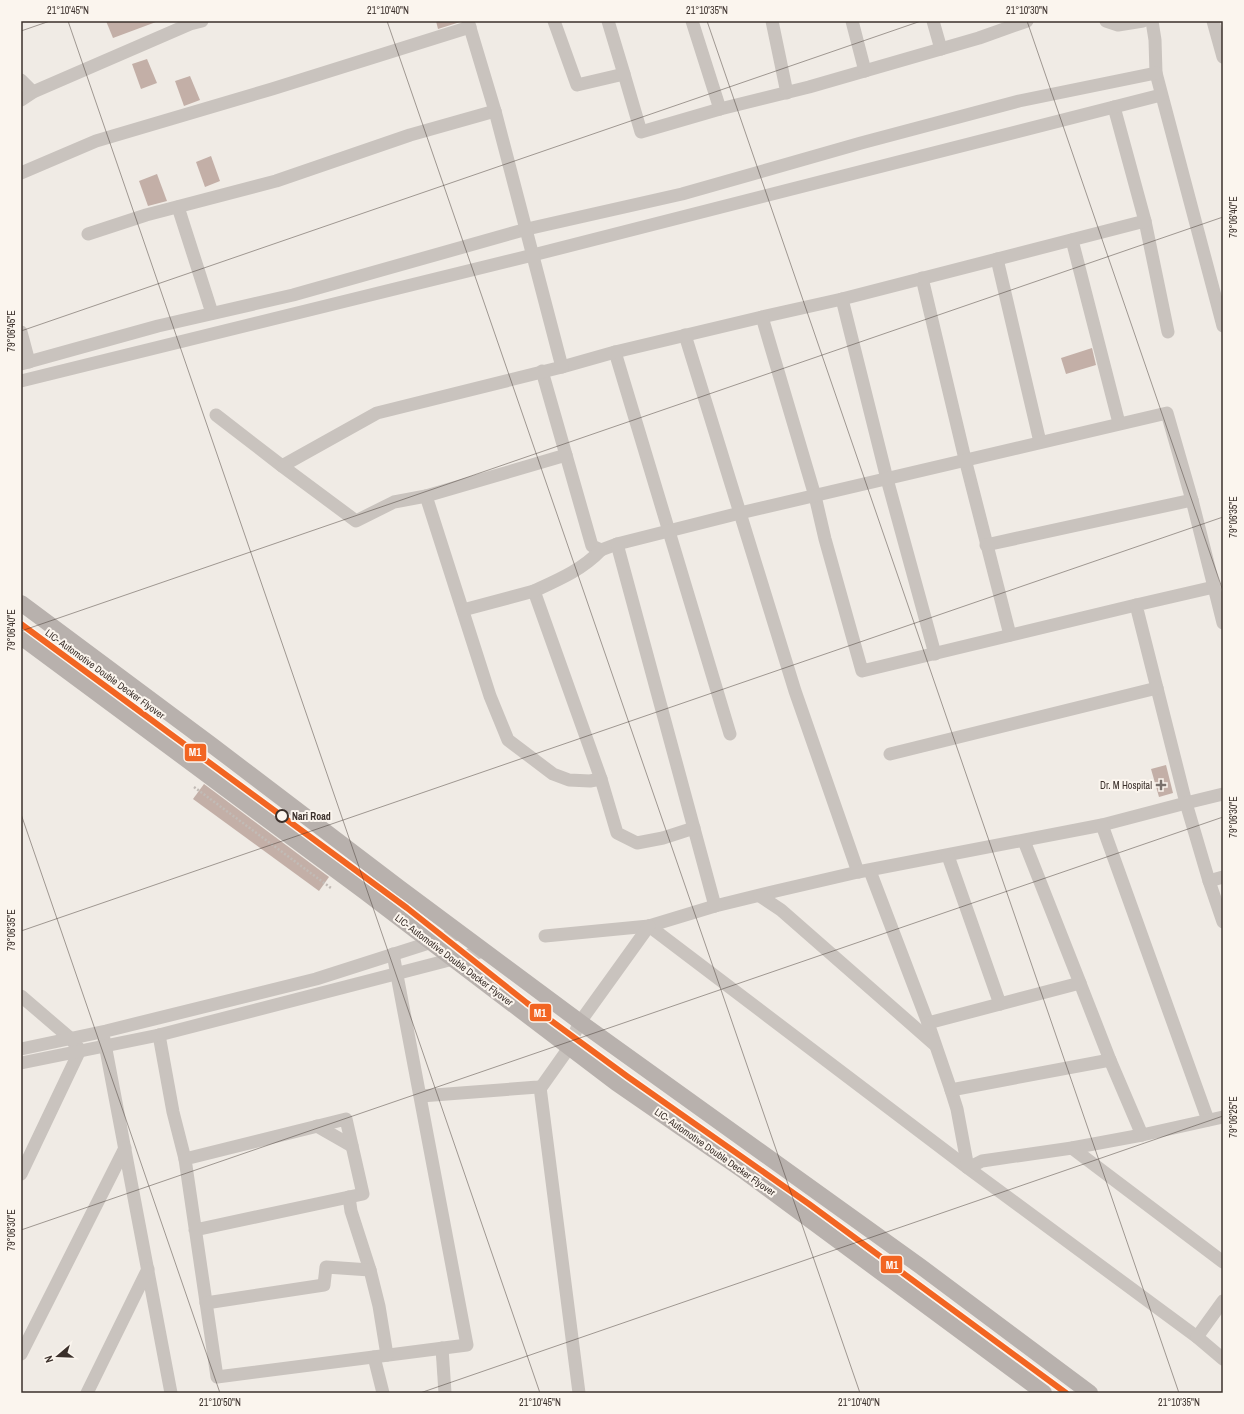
<svg xmlns="http://www.w3.org/2000/svg" width="1244" height="1414" viewBox="0 0 1244 1414" font-family="'Archivo Narrow',sans-serif">
<rect width="100%" height="100%" fill="#f0ebe5"/>
<g fill="#c3afa7">
<polygon points="106,21 156,21 156,22 113,38"/>
<polygon points="436,21 460,21 460,22 438,29"/>
<polygon points="147,59 157,83 141,89 132,64"/>
<polygon points="190,76 200,100 184,106 175,81"/>
<polygon points="211,156 220,181 205,187 196,162"/>
<polygon points="157,174 167,201 148,206 139,181"/>
<polygon points="1092,348 1096,365 1066,374 1061,358"/>
<polygon points="1166,765 1173,793 1159,797 1151,769"/>
<polygon points="215,768 341,860 340,862 215,769"/>
<polygon points="204,784 329,877 319,891 193,799"/>
</g>
<g fill="none" stroke-linecap="round" stroke-linejoin="round">
<polyline stroke="#c2bbb6" stroke-width="2.5" stroke-dasharray="2 2" stroke-linecap="butt" points="194,787 331,888"/>
<g stroke="#c9c3be" stroke-width="13">
<polyline points="554,21 577,85 624,74 641,132 720,109 809,87 979,38 1027,21"/>
<polyline points="608,21 624,74"/>
<polyline points="692,21 720,109"/>
<polyline points="772,21 787,93"/>
<polyline points="852,21 865,71"/>
<polyline points="933,21 941,49"/>
<polyline points="1106,21 1118,25 1143,21"/>
<polyline points="1152,21 1155,40 1156,73 1223,326"/>
<polyline points="1213,21 1223,57"/>
<polyline points="21,80 33,92"/>
<polyline points="21,100 33,92 190,24 202,21"/>
<polyline points="21,173 96,141 272,89 470,27"/>
<polyline points="178,207 212,313"/>
<polyline points="1145,221 1168,332"/>
<polyline points="88,234 146,215 276,181 410,135 495,111"/>
<polyline points="1072,240 1119,423"/>
<polyline points="997,259 1040,442"/>
<polyline points="922,278 965,459 1010,635"/>
<polyline points="842,299 1145,221 1114,107"/>
<polyline points="762,317 842,299 887,479 935,654"/>
<polyline points="21,332 29,362"/>
<polyline points="685,335 795,691 858,872"/>
<polyline points="615,352 730,734"/>
<polyline points="21,364 158,326 293,295 527,229 682,194 861,143 1019,101 1156,73"/>
<polyline points="562,367 615,352 762,317 815,496 825,539 862,671 1136,605"/>
<polyline points="542,371 592,546 601,550 617,544 740,513 1167,413 1192,500 1214,587 1136,605 1186,803 1102,825 858,872 776,891 715,906 649,926 968,1168 1197,1337 1223,1359"/>
<polyline points="21,381 533,255 1161,95"/>
<polyline points="216,415 282,466 377,413 562,367 495,111 468,21"/>
<path d="M566 455 426 496 490 696 508 740 553 774 569 780 590 781 601 779 534 591C558 580 582 570 601 550"/>
<polyline points="282,466 356,521 394,502 426,496"/>
<polyline points="617,544 715,906"/>
<polyline points="986,545 1192,500"/>
<polyline points="1214,587 1223,623"/>
<polyline points="463,610 534,591"/>
<polyline points="890,754 1157,688"/>
<polyline points="601,779 617,833 637,843 663,838 694,828"/>
<polyline points="1223,794 1186,803 1209,881 1223,922"/>
<polyline points="1102,825 1208,1120"/>
<polyline points="948,856 1000,1004"/>
<polyline points="870,871 928,1023 951,1090 957,1109 968,1168 982,1161 1072,1148 1142,1135 1223,1117"/>
<polyline points="1209,881 1223,877"/>
<polyline points="760,896 781,910 934,1044"/>
<polyline points="545,936 649,926"/>
<polyline points="1080,983 1110,1060 1142,1135"/>
<polyline points="21,996 70,1038 80,1050 21,1174"/>
<polyline points="928,1023 1080,983 1024,841"/>
<polyline points="159,1035 173,1112 185,1159"/>
<polyline points="104,1039 171,1393"/>
<polyline points="21,1049 106,1031 316,979 460,933"/>
<polyline points="21,1063 159,1035 484,951"/>
<polyline points="540,1087 579,1393"/>
<polyline points="951,1090 1110,1060"/>
<polyline points="421,1096 538,1087 542,1086 566,1052 580,1022 649,926"/>
<polyline points="317,1126 352,1146"/>
<polyline points="1072,1148 1223,1262"/>
<polyline points="349,1197 351,1211 370,1270"/>
<polyline points="195,1230 363,1194 346,1119 185,1159 217,1377 467,1345 393,954"/>
<polyline points="206,1303 324,1285 326,1267 370,1270 379,1306 387,1355"/>
<polyline points="1197,1337 1223,1301"/>
<polyline points="442,1348 445,1393"/>
<polyline points="21,1354 125,1148"/>
<polyline points="374,1357 383,1393"/>
<polyline points="87,1393 148,1269"/>
</g>
<g stroke="#b8b1ad" stroke-width="16">
<polyline points="21,603 213,746 400,888 580,1022 920,1266 1090,1393"/>
<polyline points="21,637 365,892 616,1083 745,1172 1044,1393"/>
</g>
<defs>
<polyline id="metro-1" points="21,624 407,908 527,1003 628,1077 809,1204 1066,1393"/>
</defs>
<use href="#metro-1" stroke="#fbf5ee" stroke-width="9"/>
<use href="#metro-1" stroke="#f26522" stroke-width="6"/>
</g>
<path fill="none" stroke="#3b302b" stroke-width="1" stroke-opacity="0.45" d="M68 21 540 1393M387 21 860 1393M707 21 1179 1393M1027 21 1223 591M21 31 50 21M21 331 921 21M21 631 1223 217M21 814 220 1393M21 931 1223 517M21 1230 1223 817M420 1393 1223 1116"/>
<path fill="#7a716c" stroke="#fbf5ee" stroke-width="1.5" d="M1159 779h4v4h4v4h-4v4h-4v-4h-4v-4h4z"/>
<circle fill="#fbf5ee" stroke="#3b302b" stroke-width="2" cx="282" cy="816" r="6"/>
<g text-anchor="middle" dominant-baseline="central" stroke-width="4" stroke-linejoin="round" paint-order="stroke">
<g font-size="10" fill="#3b302b" stroke="#fbf5ee">
<text transform="translate(105 674) rotate(36)">LIC- Automotive Double Decker Flyover</text>
<text transform="translate(454 960) rotate(37)">LIC- Automotive Double Decker Flyover</text>
<text transform="translate(715 1152) rotate(35)">LIC- Automotive Double Decker Flyover</text>
</g>
<g font-size="10" fill="#3b302b" stroke="#fbf5ee" text-anchor="end">
<text x="1152" y="785">Dr. M Hospital</text>
</g>
<g font-size="10" font-weight="bold" fill="#3b302b" stroke="#fbf5ee" text-anchor="start">
<text x="292" y="816">Nari Road</text>
</g>
</g>
<g stroke="#fbf5ee" stroke-width="1.5">
<rect x="184" y="743" width="23" height="19" rx="4" fill="#f26522"/>
<rect x="529" y="1003" width="23" height="19" rx="4" fill="#f26522"/>
<rect x="880" y="1255" width="23" height="19" rx="4" fill="#f26522"/>
</g>
<g font-size="11" text-anchor="middle" font-weight="bold" fill="#fff">
<text x="195" y="756">M1</text>
<text x="540" y="1017">M1</text>
<text x="892" y="1269">M1</text>
</g>
<rect width="1244" height="1414" fill="none" stroke="#fbf5ee" stroke-width="44"/>
<g transform="translate(58 1356) rotate(251)" stroke="#fbf5ee" stroke-width="3" paint-order="stroke">
<path d="M0-3L7 15L0 10L-7 15Z" fill="#3b302b"/>
<text y="-6" font-size="11" font-weight="bold" text-anchor="middle" fill="#3b302b">N</text>
</g>
<rect x="22" y="22" width="1200" height="1370" fill="none" stroke="#3b302b" stroke-width="1.5"/>
<g font-size="10" text-anchor="middle" fill="#3b302b">
<text x="68" y="14">21°10'45"N</text>
<text x="388" y="14">21°10'40"N</text>
<text x="707" y="14">21°10'35"N</text>
<text x="1027" y="14">21°10'30"N</text>
<text transform="translate(1233 217) rotate(-90)" y="4">79°06'40"E</text>
<text transform="translate(11 331) rotate(-90)" y="4">79°06'45"E</text>
<text transform="translate(1233 517) rotate(-90)" y="4">79°06'35"E</text>
<text transform="translate(11 630) rotate(-90)" y="4">79°06'40"E</text>
<text transform="translate(1233 817) rotate(-90)" y="4">79°06'30"E</text>
<text transform="translate(11 930) rotate(-90)" y="4">79°06'35"E</text>
<text transform="translate(1233 1117) rotate(-90)" y="4">79°06'25"E</text>
<text transform="translate(11 1230) rotate(-90)" y="4">79°06'30"E</text>
<text x="220" y="1406">21°10'50"N</text>
<text x="540" y="1406">21°10'45"N</text>
<text x="859" y="1406">21°10'40"N</text>
<text x="1179" y="1406">21°10'35"N</text>
</g>
</svg>
